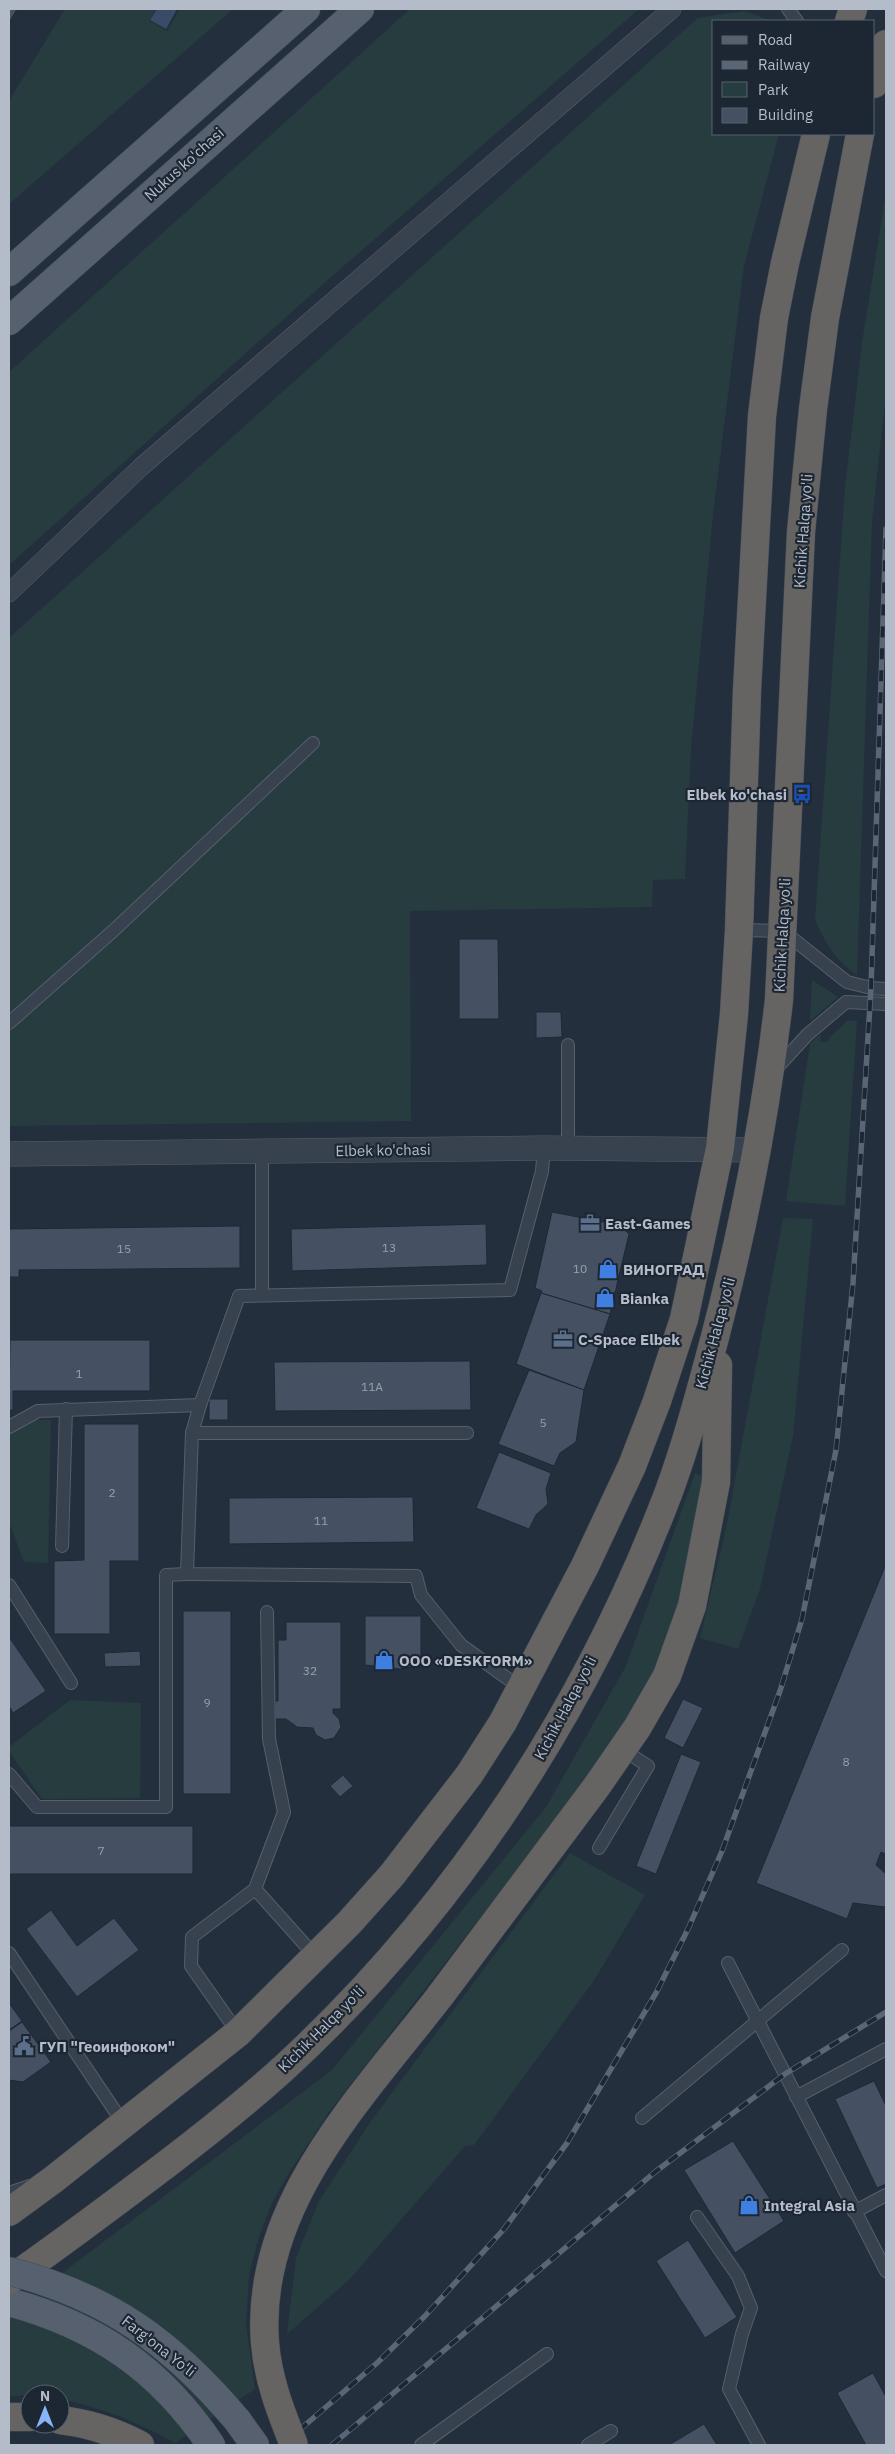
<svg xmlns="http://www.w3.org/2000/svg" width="895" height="2454" viewBox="0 0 895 2454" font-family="'IBM Plex Sans',sans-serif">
<rect width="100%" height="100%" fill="#242f3e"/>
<g fill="#263c3f">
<polygon points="65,9 156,9 149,21 167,31 180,9 233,9 9,204 9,101"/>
<polygon points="410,9 639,9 322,285 9,565 9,372"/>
<polygon points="744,11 773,21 714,21 714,134 779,134 744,266 713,515 691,749 685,879 653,880 652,907 410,911 411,1121 9,1126 9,638 698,18"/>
<path d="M886 193V394L872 521 857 975C835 960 826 944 815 920L845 487 862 343Z"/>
<polygon points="812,980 838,997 810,1021"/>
<polygon points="848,1020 857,1021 845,1206 786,1201 810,1044 821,1034 820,1042 828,1042 829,1038"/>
<polygon points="783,1218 813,1219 793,1436 760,1589 738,1649 700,1638 727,1524"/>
<polygon points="9,1419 51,1420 48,1563 24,1562 9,1522"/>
<path d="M695 1473 705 1478 677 1614 643 1700 558 1818 329 2112 289 2173 271 2205 258 2240 249 2275 246 2324 255 2389 175 2443C138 2422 102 2408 60 2399V2394L9 2396V2313L332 2070 546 1807 626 1666Z"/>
<polygon points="70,1700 141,1703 140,1798 42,1799 9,1751 9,1747"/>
<polygon points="570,1853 645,1895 593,1982 474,2145 465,2146 349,2280 287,2334 296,2258 319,2201 371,2121"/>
</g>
<polygon fill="#394c67" points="157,9 177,9 166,29 150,20"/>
<g fill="#455162" stroke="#1f2835">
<polygon points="9,9 17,9 9,23"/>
<polygon points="459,939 498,939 499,1019 459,1019"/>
<polygon points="536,1012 561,1012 562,1037 536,1038"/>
<polygon points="552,1212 614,1224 622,1227 629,1234 610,1314 541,1293 542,1291 535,1288"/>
<polygon points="486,1224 487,1265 292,1271 291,1229"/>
<polygon points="240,1226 240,1268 19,1270 19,1277 9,1277 9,1229"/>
<polygon points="541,1293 610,1314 584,1390 516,1364"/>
<polygon points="10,1340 150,1340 150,1391 13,1391 13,1410 9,1410"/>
<polygon points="470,1361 471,1410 275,1411 274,1362"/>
<polygon points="529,1370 584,1390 576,1442 560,1453 554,1466 498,1444"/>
<rect x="209" y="1399" width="19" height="21"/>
<polygon points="84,1424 139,1424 139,1561 110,1561 110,1634 54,1634 54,1561 84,1560"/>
<polygon points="499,1452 551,1473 546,1489 548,1504 536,1515 529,1529 476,1508"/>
<polygon points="413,1497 414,1542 229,1544 229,1498"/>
<polygon points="886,1564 886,1854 881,1852 876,1865 886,1874 886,1905 885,1907 853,1903 847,1919 756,1883"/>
<rect x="183" y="1611" width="48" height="183"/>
<polygon points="365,1616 421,1616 421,1665 400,1669 365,1665"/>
<polygon points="286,1622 341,1622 341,1709 333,1709 333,1713 339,1719 341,1727 334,1738 325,1740 316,1735 313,1728 297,1727 286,1719 275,1719 275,1701 278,1701 278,1640 286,1640"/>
<polygon points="9,1637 46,1691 13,1713 9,1706"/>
<polygon points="140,1651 141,1666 105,1667 104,1653"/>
<polygon points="683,1699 703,1708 683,1748 664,1738"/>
<polygon points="681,1754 701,1762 656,1874 636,1866"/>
<polygon points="343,1775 353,1786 340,1797 330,1786"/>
<rect x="9" y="1826" width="184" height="48"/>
<polygon points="51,1910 77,1946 114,1918 139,1950 77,1997 26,1929"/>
<polygon points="9,2003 22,2021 9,2030"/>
<polygon points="22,2022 51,2062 23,2082 9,2080 9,2031"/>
<polygon points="874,2081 886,2106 886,2184 877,2188 835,2099"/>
<polygon points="733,2141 784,2221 735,2253 684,2170"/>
<polygon points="688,2240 737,2317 705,2338 656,2261"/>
<polygon points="873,2373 886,2397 886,2445 866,2445 837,2393"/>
<polygon points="704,2424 717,2445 669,2445"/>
</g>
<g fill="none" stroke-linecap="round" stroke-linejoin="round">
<defs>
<g id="service">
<polyline points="788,9 797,21"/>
<polyline points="739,930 783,931 847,982 871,988 886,989"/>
<polyline points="9,1023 113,931 313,743"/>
<polyline points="774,1071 807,1035 846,1002 886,1004"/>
<polyline points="568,1148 568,1045"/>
<polyline points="262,1152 262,1295"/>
<polyline points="9,1427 38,1411 200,1405"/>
<polyline points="192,1433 467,1433"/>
<polyline points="62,1546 66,1409"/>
<polyline points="9,1585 71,1683"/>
<polyline points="522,1689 461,1645 421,1595 416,1576 187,1574 192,1433 200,1405 239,1296 510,1290 542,1171 544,1148"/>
<polyline points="9,1774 37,1807 166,1807 166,1575 187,1574"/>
<polyline points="599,1848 648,1766 622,1749"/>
<polyline points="255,1889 316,1957"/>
<polyline points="9,1953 123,2123"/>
<polyline points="728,1963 886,2271"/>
<polyline points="238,2033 191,1966 192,1937 255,1889 284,1812 269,1739 267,1612"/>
<polyline points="796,2097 886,2049"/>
<polyline points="642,2118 842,1950"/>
<polyline points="9,2193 30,2186"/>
<polyline points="854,2212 886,2195"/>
<polyline points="697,2217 738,2276 751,2308 742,2334 729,2389 759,2445"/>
<polyline points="421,2445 547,2354"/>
<polyline points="588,2445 611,2431"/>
</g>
<polyline id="pedestrian" points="9,593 141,467 672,9"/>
<polyline id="minor" points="9,1154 544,1148 758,1150"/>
<g id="primary">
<polyline points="9,272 306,9"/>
<polyline points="9,321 360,9"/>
<path d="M9 2302C97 2326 160 2369 211 2445"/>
<polyline points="237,2420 255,2445"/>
</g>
<g id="trunk">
<polyline points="849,21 853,9"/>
<polyline points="874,84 886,44"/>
<polyline points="440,1996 597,1786 637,1728 667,1676 692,1606 716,1482 718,1365"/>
<polyline points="9,2212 54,2179 238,2033 349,1923 392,1875 469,1775 503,1722 585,1566 632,1466 657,1401 684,1319 720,1148 734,1014 739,930 747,690 762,416 774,318 785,263 816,134"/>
<path d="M9 2280C64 2242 118 2201 172 2160 211 2130 250 2099 286 2066 456 1909 586 1709 668 1494 687 1443 701 1389 715 1337 744 1226 766 1114 779 1000L801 532 813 409 825 318 860 134"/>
<polyline points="9,2417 30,2417"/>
<path d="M60 2420C88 2423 115 2432 140 2445"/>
</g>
</defs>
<use href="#service" stroke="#565f6c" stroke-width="14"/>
<use href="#pedestrian" stroke="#565f6c" stroke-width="19"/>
<use href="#minor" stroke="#565f6c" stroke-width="25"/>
<use href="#primary" stroke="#414a57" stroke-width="29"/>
<use href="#trunk" stroke="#434c59" stroke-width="29"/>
<use href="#service" stroke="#38414e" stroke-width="12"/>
<use href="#pedestrian" stroke="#38414e" stroke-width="18"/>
<use href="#minor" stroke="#38414e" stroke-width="24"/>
<use href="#primary" stroke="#56606e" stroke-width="28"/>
<use href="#trunk" stroke="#656462" stroke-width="28"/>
<defs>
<g id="rail">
<polyline points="282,2445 377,2363 425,2316 504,2229 567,2143 656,1993 688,1929 722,1851 780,1691 802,1619 836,1450 853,1283 871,988 886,529"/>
<polyline points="332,2445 655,2172 785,2074 886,2012"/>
</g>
</defs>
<use href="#rail" stroke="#5a6575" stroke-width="5.5"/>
<use href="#rail" stroke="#1d2633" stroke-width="4" stroke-dasharray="11" stroke-linecap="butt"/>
<defs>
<path id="primary-bridge" d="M9 2271C109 2297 171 2342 237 2420"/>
<path id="trunk-bridge" d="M294 2445C281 2412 268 2380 265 2343 254 2205 362 2097 440 1996"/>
</defs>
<use href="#primary-bridge" stroke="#414a57" stroke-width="29" stroke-linecap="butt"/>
<use href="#trunk-bridge" stroke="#434c59" stroke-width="29" stroke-linecap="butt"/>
<use href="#primary-bridge" stroke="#56606e" stroke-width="28"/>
<use href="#trunk-bridge" stroke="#656462" stroke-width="28"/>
</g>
<defs>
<symbol id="bus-bare" viewBox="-9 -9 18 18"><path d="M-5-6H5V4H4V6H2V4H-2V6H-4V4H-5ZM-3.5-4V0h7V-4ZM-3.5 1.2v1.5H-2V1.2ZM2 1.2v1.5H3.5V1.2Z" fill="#1a4fb4" stroke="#1d2633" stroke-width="2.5" paint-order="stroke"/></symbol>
<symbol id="office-bare" viewBox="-9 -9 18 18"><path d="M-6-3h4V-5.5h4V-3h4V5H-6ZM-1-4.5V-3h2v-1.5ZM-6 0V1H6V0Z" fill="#5c6f8a" stroke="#1d2633" stroke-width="2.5" paint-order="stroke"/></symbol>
<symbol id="shop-bare" viewBox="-9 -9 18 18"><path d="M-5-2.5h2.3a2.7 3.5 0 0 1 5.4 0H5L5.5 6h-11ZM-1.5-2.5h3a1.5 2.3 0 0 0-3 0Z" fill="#3f7fe0" stroke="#1d2633" stroke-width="2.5" paint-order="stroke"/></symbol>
<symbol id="civic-bare" viewBox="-9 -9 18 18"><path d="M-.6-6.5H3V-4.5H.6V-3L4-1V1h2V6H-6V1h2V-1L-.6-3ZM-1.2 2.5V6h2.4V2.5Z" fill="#5c6f8a" stroke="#1d2633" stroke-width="2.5" paint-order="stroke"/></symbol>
</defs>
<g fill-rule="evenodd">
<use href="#bus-bare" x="788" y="780" width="28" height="28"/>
<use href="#office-bare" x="576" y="1209" width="28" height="28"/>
<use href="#shop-bare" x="594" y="1255" width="28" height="28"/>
<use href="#shop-bare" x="591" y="1284" width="28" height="28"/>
<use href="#office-bare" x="549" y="1325" width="28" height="28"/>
<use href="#shop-bare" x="370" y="1646" width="28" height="28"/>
<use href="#civic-bare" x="10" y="2032" width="28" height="28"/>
<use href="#shop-bare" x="735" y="2191" width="28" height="28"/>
</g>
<g text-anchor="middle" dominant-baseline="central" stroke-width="4.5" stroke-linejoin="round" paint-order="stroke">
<g font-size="12" fill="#98a1af">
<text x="389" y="1247">13</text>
<text x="124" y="1248">15</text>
<text x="580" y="1268">10</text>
<text x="79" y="1373">1</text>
<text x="372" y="1386">11A</text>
<text x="543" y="1422">5</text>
<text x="112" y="1492">2</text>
<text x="321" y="1520">11</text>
<text x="310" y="1670">32</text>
<text x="207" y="1702">9</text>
<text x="846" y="1761">8</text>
<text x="101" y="1850">7</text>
</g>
<g font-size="15" fill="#b4bcc9" stroke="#1d2633">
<text transform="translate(184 164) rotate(-42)">Nukus ko'chasi</text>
<text transform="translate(803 531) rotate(-86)">Kichik Halqa yo'li</text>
<text transform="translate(782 935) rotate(-87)">Kichik Halqa yo'li</text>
<text transform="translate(383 1150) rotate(-1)">Elbek ko'chasi</text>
<text transform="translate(715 1333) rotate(-75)">Kichik Halqa yo'li</text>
<text transform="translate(565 1708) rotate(-62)">Kichik Halqa yo'li</text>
<text transform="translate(321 2029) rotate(-45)">Kichik Halqa yo'li</text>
<text transform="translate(159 2346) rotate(38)">Farg'ona Yo'li</text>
</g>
<g font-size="15" font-weight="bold" fill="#b4bcc9" stroke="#1d2633" text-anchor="start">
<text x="787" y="794" text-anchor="end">Elbek ko'chasi</text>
<text x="605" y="1223">East-Games</text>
<text x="623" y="1269">ВИНОГРАД</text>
<text x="620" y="1298">Bianka</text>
<text x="578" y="1339">C-Space Elbek</text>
<text x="399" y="1660">ООО «DESKFORM»</text>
<text x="39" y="2046">ГУП "Геоинфоком"</text>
<text x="764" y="2205">Integral Asia</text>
</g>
</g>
<rect width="895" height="2454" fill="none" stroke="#b4bcc9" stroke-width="20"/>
<rect x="712" y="20" width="162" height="115" fill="#1d2633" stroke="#59626f"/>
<rect x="722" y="36" width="25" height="8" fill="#56606e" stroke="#59626f"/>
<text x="758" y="45" font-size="15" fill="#b4bcc9">Road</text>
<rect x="722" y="61" width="25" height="8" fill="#5a6575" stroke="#59626f"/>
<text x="758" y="70" font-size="15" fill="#b4bcc9">Railway</text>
<rect x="722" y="82" width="25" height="15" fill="#263c3f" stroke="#59626f"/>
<text x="758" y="95" font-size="15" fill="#b4bcc9">Park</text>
<rect x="722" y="108" width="25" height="15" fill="#455162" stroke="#59626f"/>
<text x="758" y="120" font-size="15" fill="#b4bcc9">Building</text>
<g transform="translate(45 2409)"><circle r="24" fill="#1d2633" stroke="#59626f"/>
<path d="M0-4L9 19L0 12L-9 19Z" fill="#8ab4f8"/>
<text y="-8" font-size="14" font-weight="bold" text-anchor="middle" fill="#b4bcc9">N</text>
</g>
</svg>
